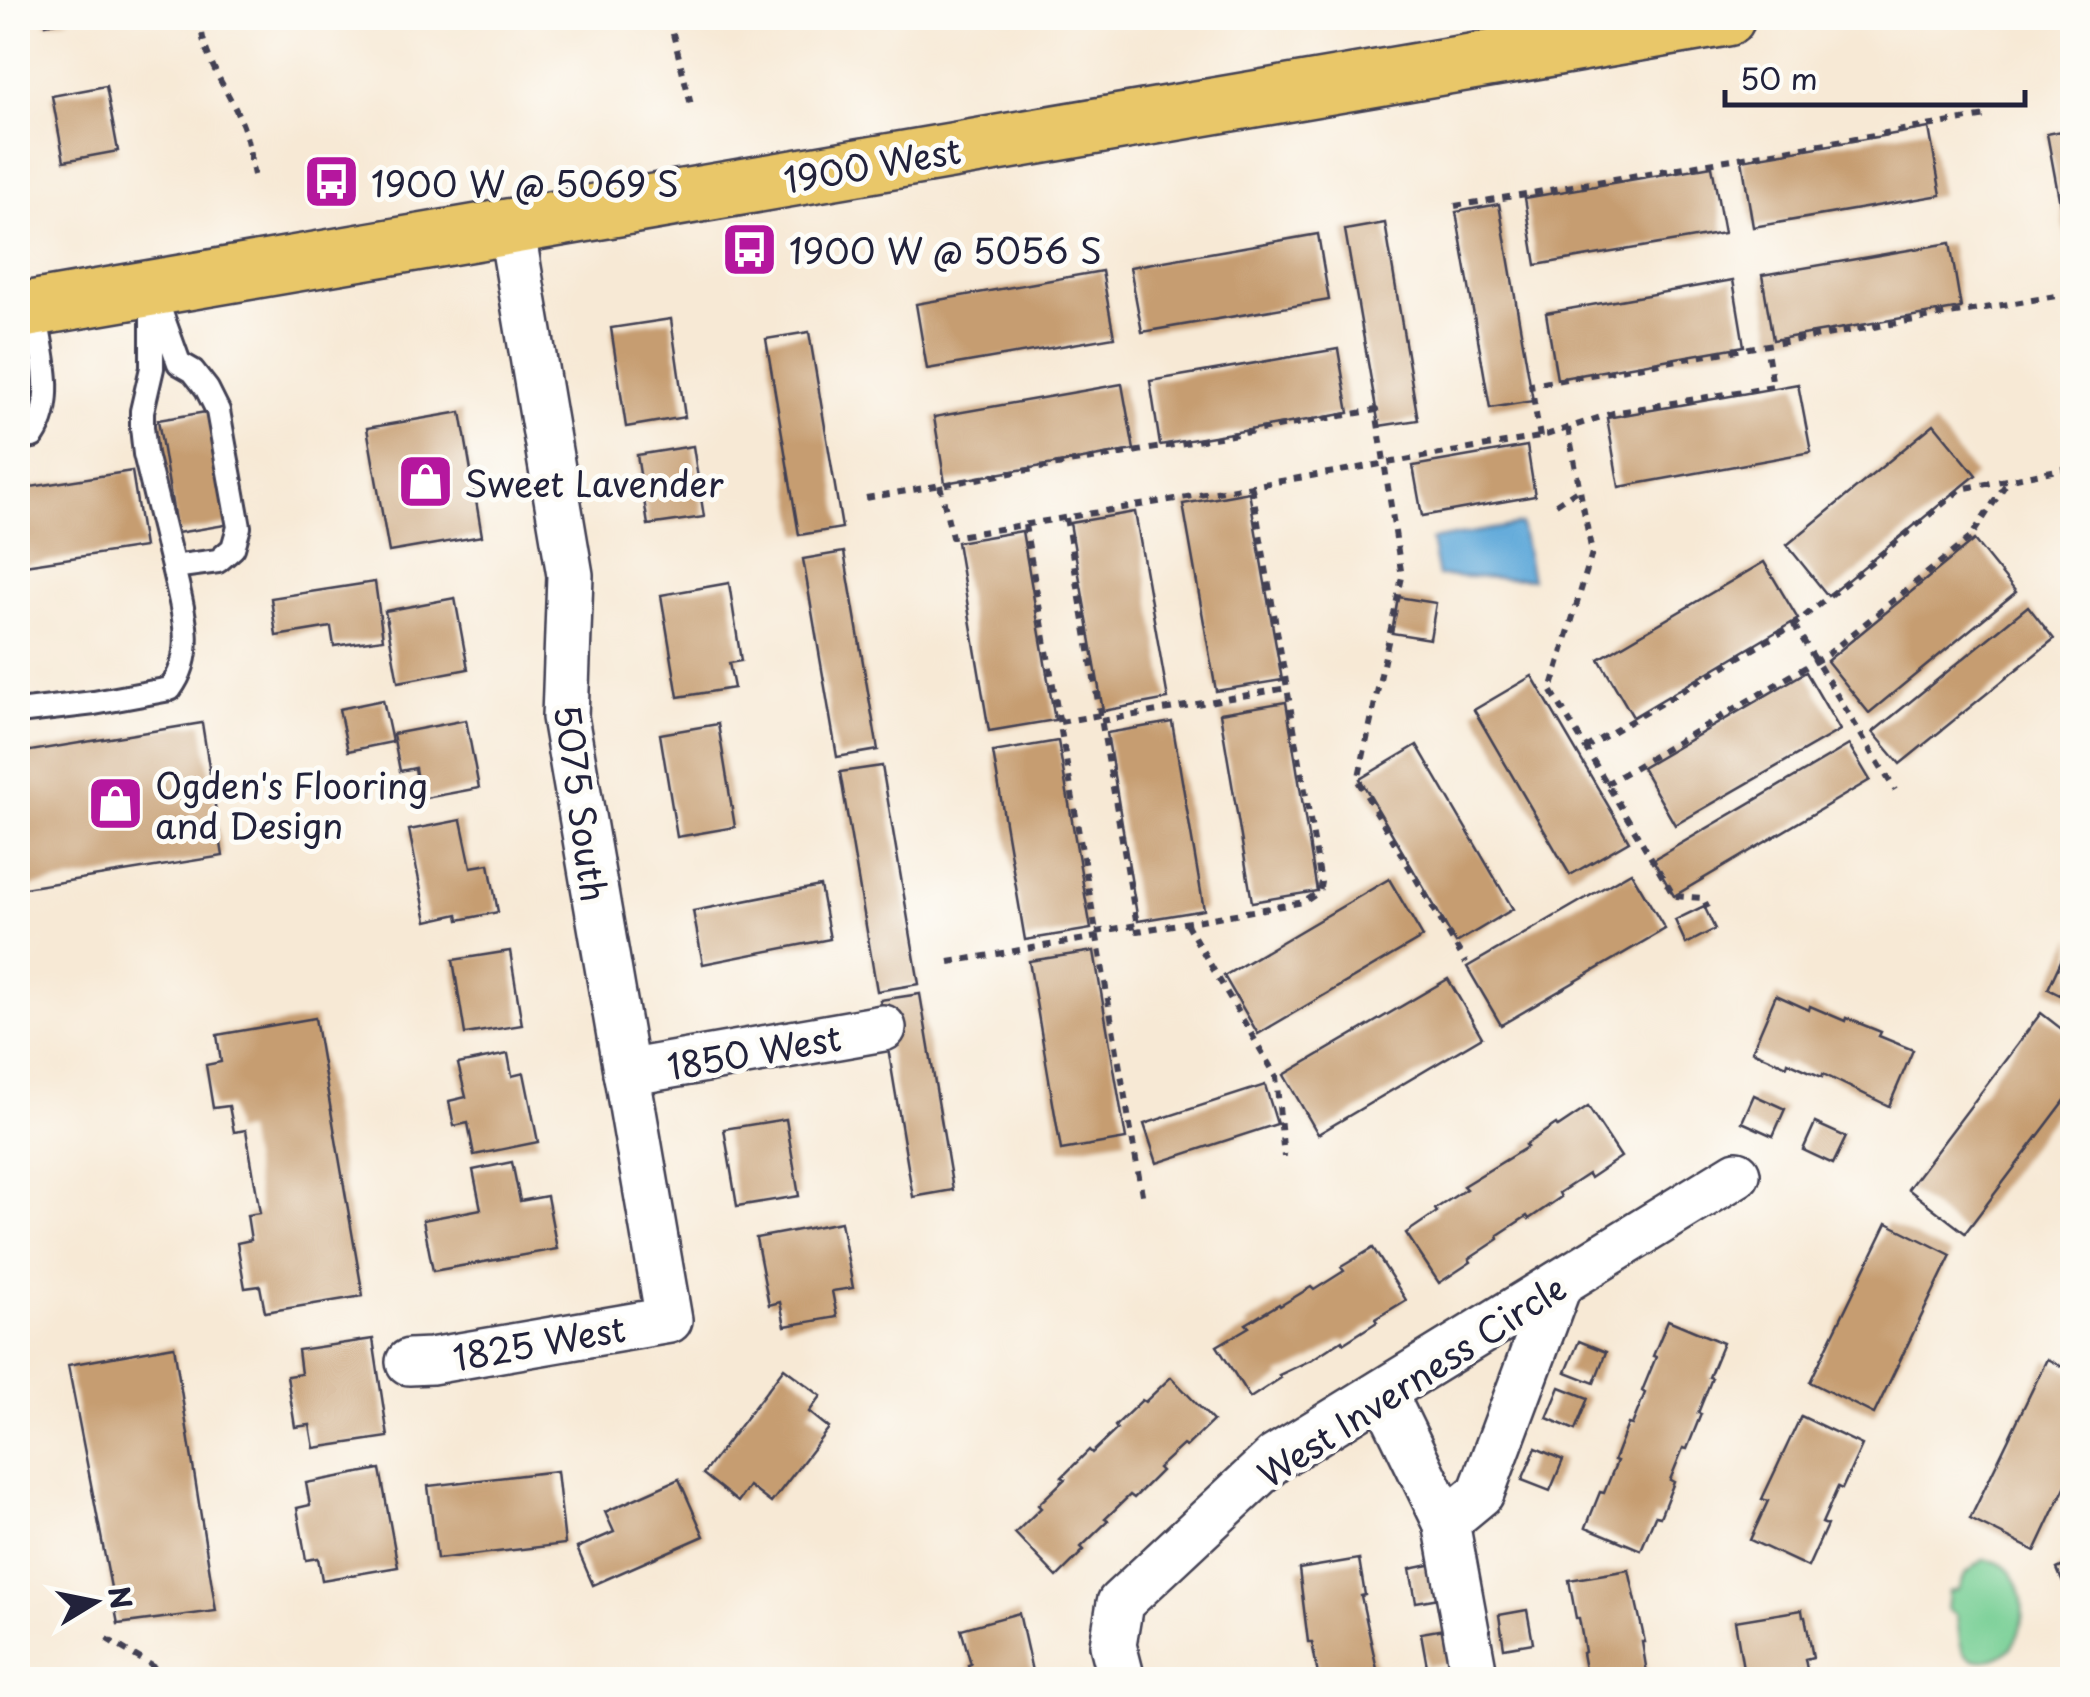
<svg xmlns="http://www.w3.org/2000/svg" width="2090" height="1697" viewBox="0 0 2090 1697" font-family="'Playpen Sans',sans-serif">
<rect width="100%" height="100%" fill="#fdfcf7"/>
<filter id="ink" filterUnits="userSpaceOnUse"><feTurbulence type="fractalNoise" baseFrequency=".01" numOctaves="2"/><feDisplacementMap in="SourceGraphic" scale="20" xChannelSelector="R" yChannelSelector="G"/><feConvolveMatrix kernelMatrix="1 2 1 2 8 2 1 2 1" color-interpolation-filters="sRGB"/></filter>
<filter id="wash" filterUnits="userSpaceOnUse"><feTurbulence type="fractalNoise" baseFrequency=".0048" numOctaves="4" result="noise"/><feDisplacementMap in="SourceGraphic" scale="40" xChannelSelector="R" yChannelSelector="G"/><feGaussianBlur stdDeviation="2.25" result="paint"/><feColorMatrix in="noise" values="0 0 0 0 0 0 0 0 0 0 0 0 0 0 0 0 0 1.4 0 .05"/><feComposite in="paint" operator="in"/></filter>
<g filter="url(#wash)">
<rect width="100%" height="100%" fill="#f7e9d5"/>
<path fill="#78cf95" stroke="#4d7868" stroke-width="2.5" d="M1983 1560C2034 1558 2037 1658 1985 1660 1978 1661 1969 1659 1964 1652 1957 1642 1960 1626 1956 1614L1947 1609 1949 1592 1959 1590 1965 1574Z"/>
<polygon fill="#63abda" stroke="#42668a" stroke-width="2.5" points="1521,524 1532,579 1438,576 1431,540"/>
<g id="blocks">
<g fill="#c69d71">
<polygon points="45,18 70,18 70,19 46,24"/>
<polygon points="106,86 118,151 64,161 52,96"/>
<polygon points="1929,128 1941,195 1753,227 1742,160"/>
<polygon points="2072,129 2072,263 2071,263 2047,134"/>
<polygon points="1712,166 1724,233 1536,265 1525,198"/>
<polygon points="1499,204 1533,401 1490,408 1456,212"/>
<polygon points="1385,223 1418,420 1379,426 1345,230"/>
<polygon points="1318,234 1329,300 1142,332 1130,267"/>
<polygon points="1950,243 1961,308 1773,340 1762,275"/>
<polygon points="1102,271 1114,337 927,369 916,304"/>
<polygon points="1733,280 1744,346 1557,379 1546,313"/>
<polygon points="671,319 685,417 626,427 611,328"/>
<polygon points="809,332 842,528 799,535 766,339"/>
<polygon points="1338,349 1349,413 1160,445 1150,381"/>
<polygon points="1122,384 1134,450 945,483 934,417"/>
<polygon points="1798,384 1811,452 1619,487 1607,418"/>
<polygon points="212,411 231,524 177,533 158,420"/>
<polygon points="461,412 482,536 389,552 367,428"/>
<polygon points="1934,424 1976,475 1828,596 1787,545"/>
<polygon points="693,446 704,517 648,525 637,455"/>
<polygon points="1527,446 1535,496 1422,516 1413,466"/>
<polygon points="132,471 144,547 18,566 18,489"/>
<polygon points="1249,492 1282,680 1216,691 1183,504"/>
<polygon points="1135,512 1168,699 1103,711 1070,523"/>
<polygon points="1022,531 1055,720 989,731 957,542"/>
<polygon points="1974,540 2016,592 1869,713 1827,661"/>
<polygon points="844,552 878,750 837,757 803,559"/>
<polygon points="1764,562 1798,619 1633,717 1599,659"/>
<polygon points="375,582 383,639 334,646 331,627 276,636 271,598"/>
<polygon points="729,583 741,661 729,663 734,688 678,697 661,595"/>
<polygon points="1398,597 1436,603 1430,639 1392,633"/>
<polygon points="455,598 468,669 398,682 385,611"/>
<polygon points="2028,606 2054,639 1900,764 1873,732"/>
<polygon points="1806,672 1840,730 1675,825 1642,768"/>
<polygon points="1532,676 1629,841 1570,875 1474,710"/>
<polygon points="383,700 392,742 348,751 339,709"/>
<polygon points="1286,702 1317,891 1252,902 1220,713"/>
<polygon points="466,720 479,788 420,799 415,768 400,771 393,734"/>
<polygon points="1172,722 1204,910 1138,921 1107,733"/>
<polygon points="202,723 223,856 18,889 18,753"/>
<polygon points="718,724 735,827 677,837 660,734"/>
<polygon points="1058,741 1091,929 1025,940 993,752"/>
<polygon points="1417,745 1513,909 1456,943 1360,779"/>
<polygon points="1849,745 1870,780 1674,896 1653,860"/>
<polygon points="882,766 919,984 877,991 840,772"/>
<polygon points="461,820 471,867 489,864 498,912 459,920 458,914 427,921 409,830"/>
<polygon points="1631,872 1665,929 1501,1025 1467,967"/>
<polygon points="1389,879 1423,937 1258,1034 1224,976"/>
<polygon points="820,886 830,939 703,964 693,911"/>
<polygon points="1704,906 1715,929 1686,944 1675,920"/>
<polygon points="2072,937 2072,1001 2048,989"/>
<polygon points="510,951 522,1025 465,1034 453,960"/>
<polygon points="1094,951 1126,1139 1061,1150 1029,961"/>
<polygon points="1448,979 1482,1037 1318,1134 1284,1075"/>
<polygon points="920,994 953,1190 913,1197 880,1000"/>
<polygon points="1776,995 1809,1010 1810,1006 1845,1021 1846,1018 1881,1032 1879,1036 1913,1050 1889,1106 1823,1074 1822,1077 1788,1062 1787,1066 1752,1051"/>
<polygon points="2041,1013 2072,1037 2072,1091 1965,1233 1908,1189"/>
<polygon points="315,1018 363,1296 265,1312 260,1286 245,1288 237,1243 251,1240 247,1215 260,1213 246,1130 234,1132 229,1106 213,1108 206,1065 221,1062 217,1035"/>
<polygon points="508,1054 512,1076 524,1073 538,1142 474,1155 468,1123 454,1126 449,1101 466,1097 458,1064"/>
<polygon points="1265,1085 1277,1124 1157,1163 1144,1124"/>
<polygon points="1754,1095 1785,1109 1773,1136 1742,1122"/>
<polygon points="1588,1107 1621,1157 1590,1178 1588,1174 1559,1193 1561,1197 1529,1219 1527,1216 1498,1235 1499,1239 1469,1259 1471,1262 1439,1283 1406,1233 1437,1212 1435,1209 1466,1189 1463,1186 1527,1147 1525,1145 1556,1124 1558,1127"/>
<polygon points="786,1119 799,1196 737,1206 724,1129"/>
<polygon points="1815,1123 1846,1137 1833,1164 1803,1150"/>
<polygon points="512,1162 520,1201 547,1196 557,1249 433,1271 423,1220 481,1209 473,1170"/>
<polygon points="841,1222 853,1288 832,1291 837,1317 785,1326 780,1302 769,1305 756,1238"/>
<polygon points="1887,1223 1951,1255 1874,1414 1810,1382"/>
<polygon points="1373,1248 1406,1300 1375,1319 1377,1322 1344,1343 1342,1340 1311,1360 1279,1375 1281,1378 1250,1398 1217,1346 1249,1327 1246,1324 1279,1304 1280,1306 1311,1287 1314,1290 1344,1271 1341,1267"/>
<polygon points="1668,1320 1723,1343 1709,1377 1712,1378 1698,1413 1701,1414 1687,1449 1683,1448 1670,1480 1674,1482 1660,1517 1655,1516 1641,1550 1586,1527 1600,1492 1604,1493 1617,1461 1614,1460 1628,1424 1632,1425 1645,1393 1642,1391 1656,1357 1653,1356"/>
<polygon points="373,1339 388,1437 314,1448 310,1425 295,1427 287,1376 301,1374 298,1350"/>
<polygon points="1579,1341 1606,1352 1594,1383 1566,1372"/>
<polygon points="174,1346 216,1611 118,1624 68,1365"/>
<polygon points="2047,1359 2072,1372 2072,1472 2035,1551 1970,1519"/>
<polygon points="784,1368 821,1396 809,1412 829,1428 771,1503 749,1486 738,1502 703,1474"/>
<polygon points="1171,1377 1213,1421 1186,1447 1183,1445 1158,1468 1161,1471 1134,1498 1130,1495 1105,1519 1108,1521 1081,1547 1084,1550 1057,1577 1015,1533 1041,1508 1038,1505 1065,1479 1062,1477 1089,1450 1092,1453 1117,1429 1115,1426 1142,1400 1145,1402"/>
<polygon points="1560,1387 1588,1398 1575,1430 1547,1418"/>
<polygon points="1801,1416 1862,1445 1842,1489 1838,1487 1822,1523 1827,1525 1808,1567 1750,1540 1768,1501 1762,1499"/>
<polygon points="1536,1448 1563,1460 1550,1491 1522,1480"/>
<polygon points="380,1469 398,1567 322,1580 318,1558 306,1560 297,1508 310,1505 306,1483"/>
<polygon points="557,1471 565,1544 437,1559 428,1486"/>
<polygon points="679,1479 704,1536 593,1585 577,1548 614,1532 605,1512"/>
<polygon points="1359,1559 1365,1595 1361,1596 1377,1669 1373,1670 1375,1680 1315,1680 1314,1676 1318,1675 1312,1642 1308,1642 1299,1569"/>
<polygon points="2072,1562 2072,1605 2057,1569"/>
<polygon points="1439,1563 1445,1597 1416,1602 1410,1569"/>
<polygon points="1629,1570 1645,1642 1642,1642 1648,1679 1587,1680 1582,1653 1585,1652 1579,1618 1576,1618 1569,1580"/>
<polygon points="1527,1610 1533,1643 1504,1648 1499,1615"/>
<polygon points="1802,1610 1803,1617 1805,1617 1813,1657 1805,1659 1809,1680 1745,1680 1735,1621"/>
<polygon points="1019,1613 1034,1680 972,1680 968,1665 971,1664 961,1629"/>
<polygon points="1450,1628 1455,1662 1427,1666 1421,1633"/>
</g>
</g>
</g>
<g filter="url(#ink)">
<use href="#blocks" fill-opacity="0" stroke="#424052" stroke-width="2.5"/>
<g fill="none" stroke-linecap="round" stroke-linejoin="round">
<defs>
<g id="lane">
<polygon points="152,288 179,363 193,371 207,389 218,411 239,527 233,548 218,561 173,567 145,454 142,427 142,411 152,368"/>
<path d="M18 439 33 436C58 400 41 348 34 308"/>
<path d="M18 712 94 703 170 689C198 652 182 608 173 567"/>
</g>
<g id="street">
<polyline points="626,1073 883,1028"/>
<polyline points="409,1362 431,1361 669,1320 565,717 570,575 511,226"/>
<polyline points="1383,1392 1446,1522"/>
<polyline points="1122,1680 1113,1645 1120,1603 1275,1458 1737,1174"/>
<polyline points="1475,1680 1446,1522 1481,1493 1559,1284"/>
</g>
<polyline id="primary" points="18,311 1727,18"/>
</defs>
<use href="#lane" stroke="#424052" stroke-width="28"/>
<use href="#street" stroke="#424052" stroke-width="50"/>
<use href="#primary" stroke="#424052" stroke-width="60"/>
<g stroke="#424052" stroke-width="6" stroke-dasharray="8 8" stroke-linecap="butt">
<path d="M201 18C200 56 227 87 241 121 248 137 250 158 254 175"/>
<polyline points="669,18 691,105"/>
<polyline points="1455,206 1986,116"/>
<polyline points="1568,428 1592,553 1551,690 1674,896 1703,898 1708,908"/>
<polyline points="1540,437 1531,385 2056,296"/>
<polyline points="940,485 952,537 1540,437 1613,413 1773,386 1766,345"/>
<polyline points="866,498 1376,410 1402,577 1358,781 1466,963"/>
<polyline points="1556,504 1580,488"/>
<polyline points="1066,518 1138,931 1304,902 1319,892 1321,882 1252,488"/>
<polyline points="1025,525 1143,1200"/>
<polyline points="1794,625 1895,790"/>
<polyline points="1101,721 1287,688"/>
<polyline points="1060,722 1100,715"/>
<polyline points="1585,748 1794,625 1961,489 2072,467"/>
<polyline points="1606,784 1828,654 1970,538 2008,481"/>
<polyline points="1186,923 1276,1076 1284,1157"/>
<polyline points="1096,932 1137,925"/>
<polyline points="949,962 1097,937"/>
<polyline points="107,1639 176,1680"/>
</g>
<use href="#lane" stroke="#fff" stroke-width="22"/>
<use href="#street" stroke="#fff" stroke-width="45"/>
<use href="#primary" stroke="#e9c769" stroke-width="55"/>
</g>
</g>
<defs>
<symbol id="bus-square" viewBox="-11 -11 22 22"><rect x="-9" y="-9" width="18" height="18" rx="4" fill="#b5179e" stroke="#fdfcf7"/><path d="M-5-6H5V4H4V6H2V4H-2V6H-4V4H-5ZM-3.5-4V0h7V-4ZM-3.5 1.2v1.5H-2V1.2ZM2 1.2v1.5H3.5V1.2Z" fill="#fff"/></symbol>
<symbol id="shop-square" viewBox="-11 -11 22 22"><rect x="-9" y="-9" width="18" height="18" rx="4" fill="#b5179e" stroke="#fdfcf7"/><path d="M-5-2.5h2.3a2.7 3.5 0 0 1 5.4 0H5L5.5 6h-11ZM-1.5-2.5h3a1.5 2.3 0 0 0-3 0Z" fill="#fff"/></symbol>
</defs>
<g fill-rule="evenodd">
<use href="#bus-square" x="300" y="150" width="63" height="63"/>
<use href="#bus-square" x="718" y="218" width="63" height="63"/>
<use href="#shop-square" x="394" y="450" width="63" height="63"/>
<use href="#shop-square" x="84" y="772" width="63" height="63"/>
</g>
<g text-anchor="middle" dominant-baseline="central" stroke-width="10" stroke-linejoin="round" paint-order="stroke">
<g font-size="35" fill="#22223b" stroke="#fdfcf7">
<text transform="translate(872 164) rotate(-10)">1900 West</text>
<text transform="translate(582 803) rotate(82)">5075 South</text>
<text transform="translate(754 1051) rotate(-10)">1850 West</text>
<text transform="translate(539 1342) rotate(-10)">1825 West</text>
<text transform="translate(1411 1380) rotate(-33)">West Inverness Circle</text>
</g>
<g font-size="35" fill="#22223b" stroke="#fdfcf7" text-anchor="start">
<text x="371" y="182">1900 W @ 5069 S</text>
<text x="789" y="249">1900 W @ 5056 S</text>
<text x="464" y="482">Sweet Lavender</text>
<text x="155" y="784">Ogden's Flooring<tspan x="155" dy="40">and Design</tspan></text>
</g>
</g>
<rect width="2090" height="1697" fill="none" stroke="#fdfcf7" stroke-width="60"/>
<g transform="translate(95 1602) rotate(80)" stroke="#fdfcf7" stroke-width="8" paint-order="stroke">
<path d="M0-8L18 38L0 25L-18 38Z" fill="#22223b"/>
<text y="-15" font-size="28" font-weight="bold" text-anchor="middle" fill="#22223b">N</text>
</g>
<path d="M1725 90v15h300v-15" fill="none" stroke="#22223b" stroke-width="5"/>
<text x="1740" y="90" font-size="30" fill="#22223b" stroke="#fdfcf7" stroke-width="8" paint-order="stroke">50 m</text>
</svg>
